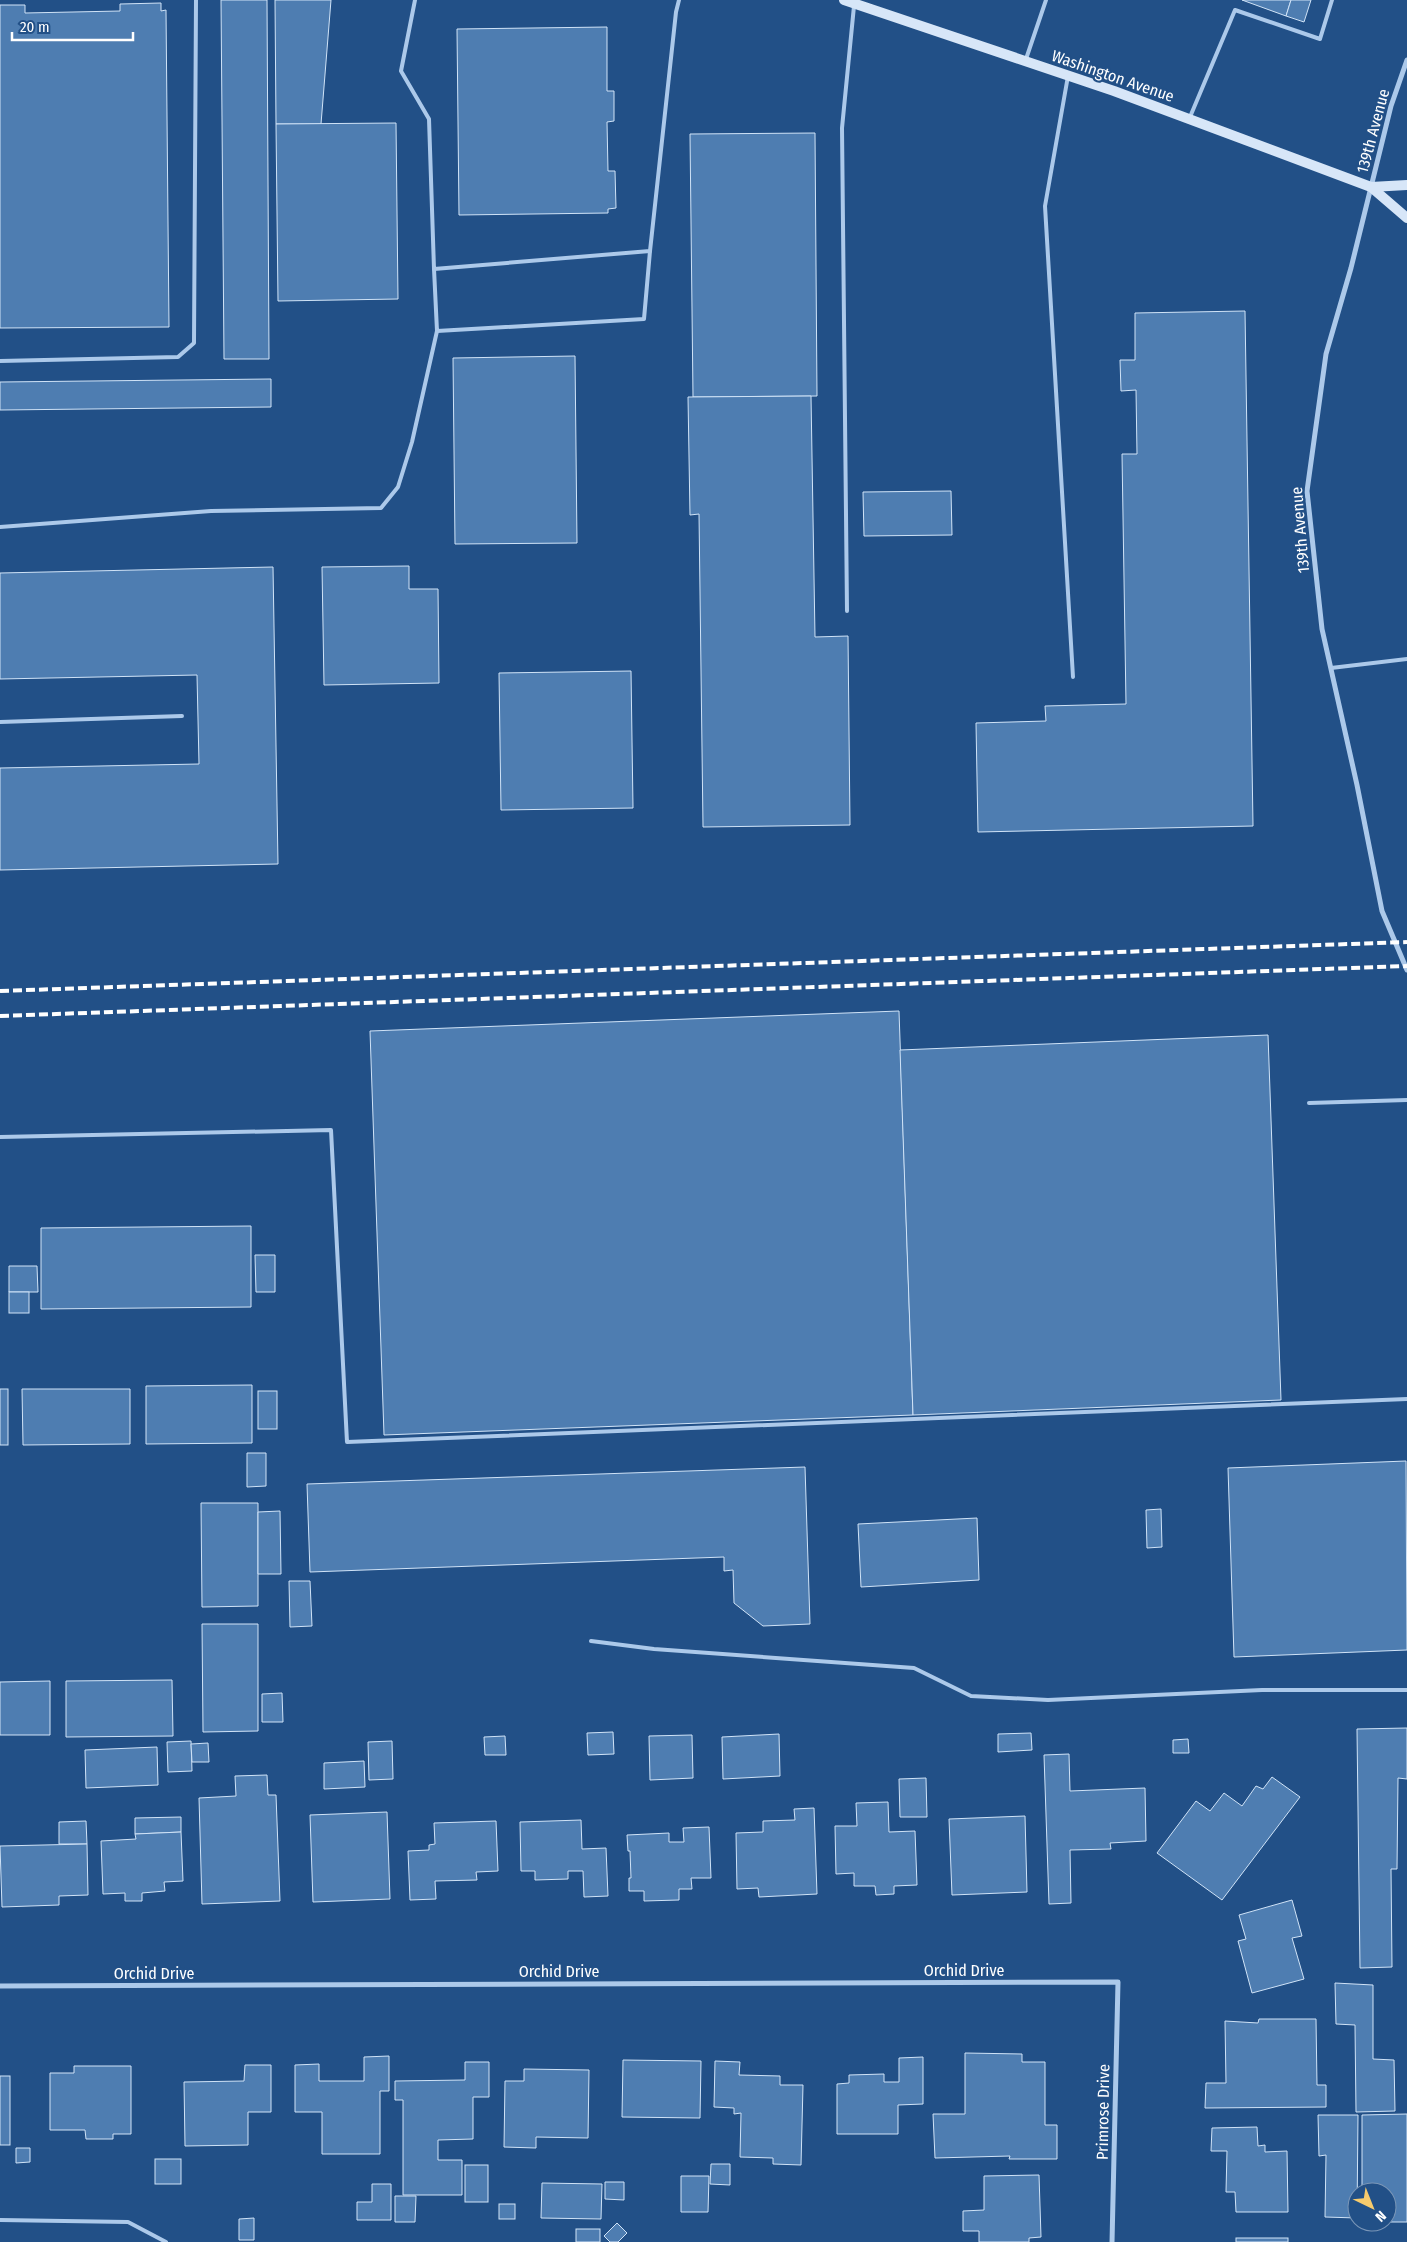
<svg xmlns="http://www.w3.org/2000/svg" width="1407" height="2242" viewBox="0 0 1407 2242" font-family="'Fira Sans Condensed',sans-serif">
<rect width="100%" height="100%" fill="#225087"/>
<g fill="#4e7db1" stroke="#d0e3f7">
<polygon points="221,0 267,0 269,359 224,359"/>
<polygon points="275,0 331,0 321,124 276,124"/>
<polygon points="1242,0 1291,0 1286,16"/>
<polygon points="1291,0 1311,0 1304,22 1286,16"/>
<polygon points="161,3 161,11 166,10 169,327 0,328 0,5 25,5 25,13 120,11 120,4"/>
<polygon points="607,27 607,91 614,91 614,121 607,122 608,171 615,171 616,208 608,209 608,213 459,215 457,29"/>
<polygon points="396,123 398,299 278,301 276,124"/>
<polygon points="815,133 817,396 693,397 690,134"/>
<polygon points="1245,311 1253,826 978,832 976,723 1046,721 1045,706 1126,704 1122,454 1137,454 1136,390 1121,391 1120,360 1135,360 1135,313"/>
<polygon points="575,356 577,543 455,544 453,358"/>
<polygon points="271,379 271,407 0,410 0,382"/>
<polygon points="811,396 815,637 848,636 850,825 703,827 699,514 690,515 688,397"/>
<polygon points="951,491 952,535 864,536 863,492"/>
<polygon points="409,566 409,589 438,589 439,683 324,685 322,567"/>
<polygon points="273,567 278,864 0,870 0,768 199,764 197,675 0,679 0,573"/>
<polygon points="631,671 633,808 501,810 499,673"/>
<polygon points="899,1011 913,1415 384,1435 370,1031"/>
<polygon points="1268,1035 1281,1400 913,1415 900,1050"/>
<polygon points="251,1226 251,1307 41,1309 41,1228"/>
<polygon points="255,1255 275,1255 275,1292 256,1292"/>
<polygon points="9,1266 37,1266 38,1292 9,1292"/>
<rect x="9" y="1292" width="20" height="21"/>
<polygon points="252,1385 252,1443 146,1444 146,1386"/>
<rect x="0" y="1389" width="8" height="56"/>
<polygon points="22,1389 130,1389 130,1444 23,1445"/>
<rect x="258" y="1391" width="19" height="38"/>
<polygon points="247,1453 266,1453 266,1486 247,1487"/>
<polygon points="1406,1461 1407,1650 1234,1657 1228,1468"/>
<polygon points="805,1467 810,1624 763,1626 734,1603 733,1570 724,1571 724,1557 310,1572 307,1484"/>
<polygon points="201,1503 258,1503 258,1606 202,1607"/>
<polygon points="1161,1509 1162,1547 1147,1548 1146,1510"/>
<polygon points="280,1511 281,1574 258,1574 258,1512"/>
<polygon points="977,1518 979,1580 861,1587 858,1524"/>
<polygon points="289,1581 310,1581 312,1626 290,1627"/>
<polygon points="202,1624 258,1624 258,1731 203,1732"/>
<polygon points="172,1680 173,1736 66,1737 66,1681"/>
<polygon points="50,1681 50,1735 0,1735 0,1682"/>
<polygon points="282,1693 283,1722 262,1722 262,1694"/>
<polygon points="1407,1728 1407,1779 1398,1778 1397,1869 1391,1869 1392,1967 1360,1968 1357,1729"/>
<polygon points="613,1732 614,1754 588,1755 587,1733"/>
<polygon points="1031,1733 1032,1750 998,1752 998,1734"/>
<polygon points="779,1734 780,1776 723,1779 722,1737"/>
<polygon points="692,1735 693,1778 650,1780 649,1736"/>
<polygon points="505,1736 506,1755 485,1755 484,1737"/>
<polygon points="1188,1739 1189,1753 1173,1753 1173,1740"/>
<polygon points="191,1741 192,1771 168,1772 167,1742"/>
<polygon points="392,1741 393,1779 369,1780 368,1742"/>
<polygon points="208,1743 209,1762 192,1762 191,1744"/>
<polygon points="157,1747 158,1785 86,1788 85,1750"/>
<polygon points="1069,1754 1070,1791 1145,1788 1146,1841 1110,1843 1111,1849 1070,1850 1071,1903 1049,1904 1044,1755"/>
<polygon points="364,1761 365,1787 324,1789 324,1763"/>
<polygon points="267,1775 268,1795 276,1795 280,1901 202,1904 199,1798 236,1796 235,1776"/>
<polygon points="1272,1777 1300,1797 1222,1900 1157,1853 1196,1801 1210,1811 1224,1793 1242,1806 1256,1786 1263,1789"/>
<polygon points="926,1778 927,1817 900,1817 899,1779"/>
<polygon points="888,1802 889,1832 915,1831 917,1885 894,1886 894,1894 876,1895 875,1886 854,1886 854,1873 836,1874 835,1826 857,1826 856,1803"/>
<polygon points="814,1808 817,1894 759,1897 758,1888 737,1889 736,1833 763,1832 763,1821 795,1820 794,1809"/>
<polygon points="387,1812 390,1899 313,1902 310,1815"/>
<polygon points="1025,1816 1027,1892 952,1895 949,1819"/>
<polygon points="181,1817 181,1832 135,1834 135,1818"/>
<polygon points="581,1820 582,1849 606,1848 608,1896 584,1897 583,1871 568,1871 568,1879 535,1880 535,1871 521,1871 520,1822"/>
<polygon points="86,1821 87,1844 59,1844 59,1822"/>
<polygon points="496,1821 498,1871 476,1872 477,1880 435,1881 436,1899 410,1900 408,1851 429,1850 429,1845 435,1844 434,1823"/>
<polygon points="709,1827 711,1878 691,1878 692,1889 679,1889 679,1900 644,1901 644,1891 629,1891 629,1878 631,1878 630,1851 628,1851 627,1835 669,1833 669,1842 684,1842 683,1828"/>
<polygon points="181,1832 183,1881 164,1882 165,1891 142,1893 142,1901 125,1901 125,1893 103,1894 101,1841 136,1839 135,1834"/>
<polygon points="87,1844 88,1895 59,1896 59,1905 2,1907 0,1846"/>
<polygon points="1292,1900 1302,1936 1292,1938 1304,1979 1252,1993 1238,1941 1246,1939 1239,1915"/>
<polygon points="1335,1983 1373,1985 1373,2059 1394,2060 1395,2111 1356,2112 1355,2025 1336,2024"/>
<polygon points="1259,2019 1316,2019 1317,2085 1326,2085 1326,2107 1205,2108 1206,2083 1226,2083 1225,2021 1258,2023"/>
<polygon points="965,2053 1022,2054 1022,2062 1045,2062 1045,2125 1057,2125 1057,2159 1009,2159 1010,2156 935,2158 933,2114 965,2114"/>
<polygon points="389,2056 389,2091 380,2091 380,2154 322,2154 322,2112 295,2112 295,2065 319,2064 319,2081 364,2081 364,2057"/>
<polygon points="923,2057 923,2104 898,2105 898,2134 837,2134 837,2084 849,2083 849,2075 884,2074 884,2082 899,2082 899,2058"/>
<polygon points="623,2060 701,2061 700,2118 622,2117"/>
<polygon points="715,2061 740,2062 739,2075 780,2076 780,2085 803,2085 801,2165 773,2164 773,2158 740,2157 741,2113 734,2114 734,2108 714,2107"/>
<polygon points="465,2062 489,2062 489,2097 473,2097 473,2139 438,2140 438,2160 462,2160 462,2195 403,2195 403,2100 395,2100 395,2081 465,2080"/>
<polygon points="245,2065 271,2065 271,2112 248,2112 248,2145 185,2146 184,2082 244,2081"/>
<polygon points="74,2066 131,2066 131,2134 113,2134 113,2139 86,2139 85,2130 50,2130 50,2073 74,2073"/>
<polygon points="524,2069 589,2070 588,2138 536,2137 536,2148 504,2147 505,2081 524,2081"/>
<rect x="0" y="2076" width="10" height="69"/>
<polygon points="1407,2114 1407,2222 1364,2222 1387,2222 1387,2192 1362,2192 1362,2115"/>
<polygon points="1318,2115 1358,2115 1357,2218 1325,2217 1326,2155 1319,2156"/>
<polygon points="1257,2127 1258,2146 1265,2145 1265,2152 1287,2151 1288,2212 1236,2212 1235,2192 1226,2192 1227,2151 1211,2151 1212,2128"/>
<polygon points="16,2148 30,2148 30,2162 16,2163"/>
<rect x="155" y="2159" width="26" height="25"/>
<polygon points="711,2164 730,2164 730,2185 710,2184"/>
<rect x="465" y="2165" width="23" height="37"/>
<polygon points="1039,2175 1041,2237 1029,2238 1029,2242 979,2242 979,2231 963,2231 963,2211 984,2210 984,2176"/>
<polygon points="681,2176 709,2176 708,2212 681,2212"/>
<polygon points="605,2182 624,2182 624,2200 605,2199"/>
<polygon points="542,2183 602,2184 601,2219 541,2218"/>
<polygon points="372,2184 391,2184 391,2220 357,2220 357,2202 372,2202"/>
<polygon points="395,2196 416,2196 415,2222 395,2222"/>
<rect x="499" y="2204" width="16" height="15"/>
<polygon points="254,2218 254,2240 239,2240 239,2219"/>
<polygon points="617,2223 627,2233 618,2242 610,2242 604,2236"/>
<rect x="576" y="2229" width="24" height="13"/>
<rect x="1236" y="2238" width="52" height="4"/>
</g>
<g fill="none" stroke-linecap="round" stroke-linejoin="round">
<g stroke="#acc9ea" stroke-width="4">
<polyline points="415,0 401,71 429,119 434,269 650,251 676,12 679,0"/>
<polyline points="1026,59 1046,0"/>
<polyline points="1068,76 1045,206 1073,677"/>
<polyline points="1190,117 1235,10 1320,39 1332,0"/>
<polyline points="434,269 437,331 644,319 650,251"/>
<polyline points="0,361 178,357 194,343 196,0"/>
<polyline points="0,527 211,511 381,508 398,487 412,442 437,331"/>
<polyline points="847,611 842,128 854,6"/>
<polyline points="1331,668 1407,659"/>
<polyline points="0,722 182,716"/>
<polyline points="1309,1103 1407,1100"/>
<polyline points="0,1137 331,1130 347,1442 1407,1399"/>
<polyline points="591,1641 654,1649 914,1668 971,1696 1048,1700 1262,1690 1407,1690"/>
<polyline points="0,2220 128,2222 166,2242"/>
</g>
<g stroke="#acc9ea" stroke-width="5">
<polyline points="1407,60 1391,106 1351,268 1326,354 1307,491 1322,629 1357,785 1382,911 1407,970"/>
<polyline points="0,1986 1118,1982 1112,2242"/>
</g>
<g stroke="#d7e6f8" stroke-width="10">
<polyline points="844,0 1114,91 1371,187 1407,218"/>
<polyline points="1371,187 1407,185"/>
</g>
<g stroke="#fff" stroke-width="4" stroke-dasharray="9 4" stroke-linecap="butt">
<polyline points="0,991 1407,942"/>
<polyline points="0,1016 1407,966"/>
</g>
</g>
<g text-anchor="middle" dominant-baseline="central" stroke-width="4.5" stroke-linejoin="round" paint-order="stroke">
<g font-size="16" fill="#fff" stroke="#225087">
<text transform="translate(1113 76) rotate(19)">Washington Avenue</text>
<text transform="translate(1373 131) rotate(-75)">139th Avenue</text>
<text transform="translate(1300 530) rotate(-95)">139th Avenue</text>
<text x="964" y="1970">Orchid Drive</text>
<text x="559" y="1971">Orchid Drive</text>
<text x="154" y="1973">Orchid Drive</text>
<text transform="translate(1103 2112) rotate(-89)">Primrose Drive</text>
</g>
</g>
<g transform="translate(1372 2207) rotate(137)"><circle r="24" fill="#225087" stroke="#7a96b7"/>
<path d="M0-4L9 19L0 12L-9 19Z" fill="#f6cb6d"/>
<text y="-8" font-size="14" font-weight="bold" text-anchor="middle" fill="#ffffff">N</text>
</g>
<path d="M12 32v8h121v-8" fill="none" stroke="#ffffff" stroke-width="2.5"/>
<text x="20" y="32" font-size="15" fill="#ffffff" stroke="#225087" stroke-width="4" paint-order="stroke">20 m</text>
</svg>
